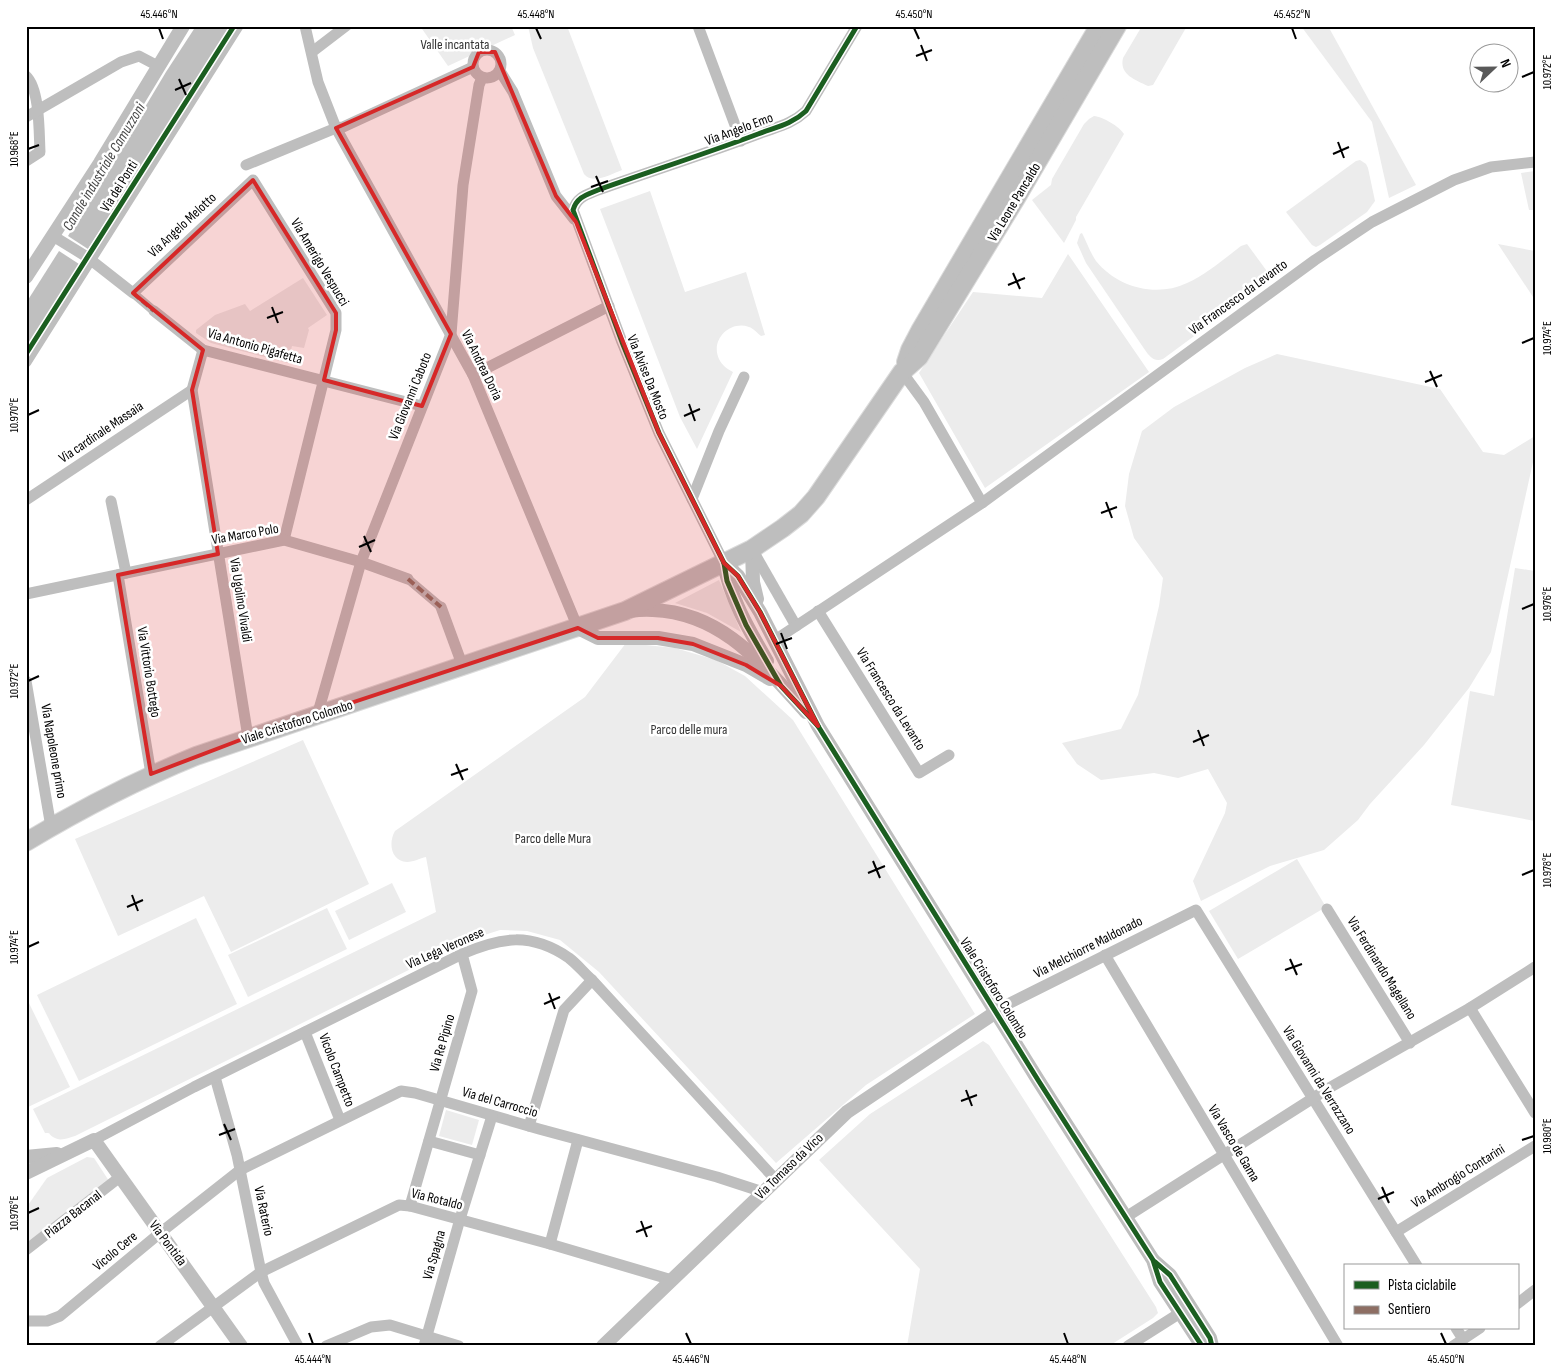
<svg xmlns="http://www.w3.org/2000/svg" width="1561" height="1372" viewBox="0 0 1561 1372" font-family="'Sofia Sans Condensed',sans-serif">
<rect width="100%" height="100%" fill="#fff"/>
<g fill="#ececec">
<polygon points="420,26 511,26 515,35 448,66"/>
<path d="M528 26H567L622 170C611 174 593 185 584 174L533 48Z"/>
<path d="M1142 26H1187L1153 85 1148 86C1136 80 1119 75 1123 58Z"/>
<polygon points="1301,26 1328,26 1416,185 1389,198 1372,122"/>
<path d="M1094 116C1103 117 1119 126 1124 134L1076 217V220L1064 243 1032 200 1051 185 1052 179 1084 124 1089 119Z"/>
<polygon points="1360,160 1366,164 1368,168 1375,201 1367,212 1320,245 1316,247 1312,245 1286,212 1356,161"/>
<polygon points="1535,171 1535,210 1529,210 1521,173"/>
<path d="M650 191 685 292 746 272 765 335 761 336C757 333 753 328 749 327 730 320 710 340 719 359 722 365 727 369 733 372L697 449 680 417 600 209Z"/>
<path d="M1082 233C1087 243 1090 252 1096 261 1117 287 1156 298 1187 283 1207 274 1224 259 1241 246L1247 244 1269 274 1270 278 1266 283 1163 359C1154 362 1150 357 1145 350L1086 263 1077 243 1080 234Z"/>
<polygon points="1498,244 1535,251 1535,300"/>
<polygon points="1068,254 1149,372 985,488 919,373 973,292 1042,298"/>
<polygon points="303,278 327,315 308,328 309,330 304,348 292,346 288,363 211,343 196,333 196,330 215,315 245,304 250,311"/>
<polygon points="1277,354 1440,389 1483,452 1504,455 1535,436 1535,453 1491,652 1469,688 1424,745 1370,804 1358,820 1324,850 1270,866 1201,901 1193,881 1225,813 1227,803 1208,769 1178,778 1154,773 1101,780 1077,764 1062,743 1121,729 1138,695 1159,606 1163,578 1134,538 1125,506 1129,474 1142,431 1174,407 1245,368"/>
<polygon points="1515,568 1535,571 1535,821 1451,805 1470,691 1494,696"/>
<polygon points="719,580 741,632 707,613 675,603"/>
<path d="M626 643 675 648 716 660 745 676 793 720 975 1014 866 1085 776 1163 599 972 560 940 527 931 500 930 469 940 75 1136C68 1138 60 1142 53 1137 46 1132 53 1134 45 1133L33 1109 436 912 426 857C420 858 414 862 407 862 391 861 388 843 395 831L585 697Z"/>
<polygon points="303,740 369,884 231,952 204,896 118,936 75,839"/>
<polygon points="1297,859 1326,907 1238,959 1209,911"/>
<polygon points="392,883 406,912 349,940 335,911"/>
<polygon points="327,908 347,949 248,997 228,955"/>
<polygon points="196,918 237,1004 79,1081 37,995"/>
<polygon points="26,997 70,1087 26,1108"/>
<polygon points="983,1041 989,1045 1156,1307 1158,1313 1153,1318 1109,1346 907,1346 920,1269 819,1160 870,1114"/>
<polygon points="446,1110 479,1120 472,1145 439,1136"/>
<polygon points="87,1157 94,1158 109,1181 26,1243 26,1208 47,1178"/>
</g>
<g fill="#bfbfbf">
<polygon points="196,26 232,26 88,249 68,236 166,72"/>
<polygon points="59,251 79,264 26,350 26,303"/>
</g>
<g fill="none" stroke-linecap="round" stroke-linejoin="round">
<defs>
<g id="primary">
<polyline points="906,362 910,350 921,329 1099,26"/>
<path d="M26 842C81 809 137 780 196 756L625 611 752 549 783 528 801 514 816 497 902 372 919 357 1015 200 1117 26"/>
</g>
</defs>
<use href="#primary" stroke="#dbdbdb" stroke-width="20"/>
<g stroke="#bebebe" stroke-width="9">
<polyline points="133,293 154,311"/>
<polyline points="408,579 441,607"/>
</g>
<g stroke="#bebebe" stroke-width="11">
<polyline points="305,26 318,82 336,128 473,375 578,628"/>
<polyline points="698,26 741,141"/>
<circle cx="487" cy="64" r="14"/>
<polyline points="312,52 346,26"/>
<polyline points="500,71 513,92 556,196 574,219"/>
<path d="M26 76C40 89 39 133 40 152L26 161"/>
<polyline points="26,117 121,62 139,56 158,66"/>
<polyline points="246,165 336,128 343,127 473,67"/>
<polyline points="53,236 87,257 133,293 253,180 336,313 336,330 284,540"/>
<polyline points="154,311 203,350 422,406"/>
<polyline points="203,350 192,390 248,737"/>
<polyline points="26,362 238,26"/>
<polyline points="902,372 924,402 982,503"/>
<polyline points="473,375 609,306"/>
<polyline points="692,499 719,431 744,377"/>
<polyline points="26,500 192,390"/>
<polyline points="111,501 126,573"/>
<polyline points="752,549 796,626"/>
<path d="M724 563 659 433 622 342 573 210C577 197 586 195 598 190 651 171 705 154 758 134 776 127 791 125 806 111L857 26"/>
<polyline points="118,575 151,774"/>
<polyline points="26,594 284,540 361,562 408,579"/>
<polyline points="441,607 463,667"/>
<polyline points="818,611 919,773 949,755"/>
<polyline points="775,640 982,503 1315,260 1372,222 1454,180 1491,167 1535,162"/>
<polyline points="26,681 51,827"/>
<polyline points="317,716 361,562 451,334 463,185 479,85 482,78"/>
<polyline points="1327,909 1410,1043"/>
<polyline points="1105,955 1338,1346"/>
<polyline points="1470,1008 1535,1113"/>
<polyline points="996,1012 1010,1003 1196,910 1417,1266"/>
<polyline points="305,1032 340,1120"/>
<polyline points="215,1077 237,1155 261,1272 264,1283 298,1346"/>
<polyline points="529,1126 564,1010 592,980"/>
<path d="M94 1140 194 1087 462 954C501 937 531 932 569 958 577 964 584 973 592 980L776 1180"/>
<polyline points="429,1141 480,1155"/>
<polyline points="410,1206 472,991 462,954"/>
<polyline points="1126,1217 1329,1088 1470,1008 1535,967"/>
<polyline points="1396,1232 1535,1146"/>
<polyline points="550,1244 578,1140"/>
<polyline points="26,1250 120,1177"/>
<polyline points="1517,1304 1535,1290"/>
<polyline points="26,1321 47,1321 60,1316 160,1233 240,1170 401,1091 415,1093 539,1129 717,1177 763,1192"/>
<polyline points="1456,1328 1463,1339"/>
<polyline points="160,1346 261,1272 399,1205 410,1206 550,1244 672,1280"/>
<polyline points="326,1346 371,1327 390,1325 459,1346"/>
<polyline points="424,1346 460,1219 492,1116"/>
<polyline points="1128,1346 1180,1313"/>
<polyline points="1453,1346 1480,1328"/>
</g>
<g stroke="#bebebe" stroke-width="14">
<polyline points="26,277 100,163 183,26"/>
<polyline points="752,549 753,582 757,599"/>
<polyline points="724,563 738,576 760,612 818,726 1038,1080 1153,1260 1160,1282 1202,1346"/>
<path d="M724 563C730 598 749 630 767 661"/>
<path d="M629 611C637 610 645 609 653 610 723 613 762 664 806 712"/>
<polyline points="578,628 598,638 658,638 693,644 746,665 770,679"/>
<polyline points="26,1157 57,1154"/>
<polyline points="26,1173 94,1140 241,1346"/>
<polyline points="1154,1261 1170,1275 1210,1338 1212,1346"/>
<polyline points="603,1346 847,1112 996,1012"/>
</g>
<use href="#primary" stroke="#bebebe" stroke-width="18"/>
<g stroke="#8d6e63" stroke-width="4" stroke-dasharray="8 4" stroke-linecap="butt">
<polyline points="133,293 154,311"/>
<polyline points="408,579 441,607"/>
</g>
<defs>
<g id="cycleway">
<polyline points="26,354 234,26"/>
<polyline points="724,563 738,576 760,612 818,726 1038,1080 1153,1260 1160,1282 1202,1346"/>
<path d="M818 726 781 686 746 625 727 581 724 563 659 433 622 342 573 210C577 197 586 195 598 190 651 171 705 154 758 134 776 127 791 125 806 111L857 26"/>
<polyline points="1155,1262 1170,1275 1210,1338 1212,1346"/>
</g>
</defs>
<use href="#cycleway" stroke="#fff" stroke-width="8"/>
<use href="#cycleway" stroke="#1b5e20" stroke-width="5"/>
</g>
<path fill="#d62828" fill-opacity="0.2" stroke="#d62828" stroke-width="4" stroke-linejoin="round" d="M479 52H495L556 196 576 222 659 433 724 563 738 576 760 612 818 726 781 686 746 665 693 644 658 638H598L578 628 248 737 151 774 118 575 218 554 192 390 203 350 133 293 253 180 336 313V330L324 380 422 406 451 334 336 128 473 67Z"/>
<path fill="none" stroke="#000" stroke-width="2" d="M159 28 163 39M536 28 541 39M914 28 919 39M1292 28 1296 39M921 45 927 61M916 56 932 50M1522 77 1534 72M179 79 186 95M175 90 191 83M1338 142 1344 158M28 149 39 145M1333 154 1349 147M596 176 603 192M591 187 608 181M1013 273 1020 289M1008 285 1025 278M272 307 278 323M267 318 283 312M1522 343 1534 338M1430 371 1437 387M1425 382 1442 375M689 404 695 421M28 415 39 410M684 416 700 409M1106 502 1112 518M1101 513 1117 507M364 536 371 552M359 547 375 540M1522 609 1534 604M781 633 787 649M776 644 792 638M28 681 39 676M1198 730 1204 746M1193 742 1209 735M456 764 463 780M451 775 468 769M873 861 880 878M868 873 885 866M1522 875 1534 870M132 895 138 911M127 907 143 900M28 947 39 942M1290 959 1297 975M1285 970 1302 964M549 993 555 1009M544 1004 560 997M966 1090 972 1106M961 1101 977 1095M224 1124 231 1140M219 1135 235 1129M1522 1140 1534 1136M1382 1187 1389 1203M1378 1199 1394 1192M28 1213 39 1208M641 1221 647 1237M636 1232 652 1226M309 1333 313 1344M686 1333 691 1344M1064 1333 1068 1344M1441 1333 1446 1344"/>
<g text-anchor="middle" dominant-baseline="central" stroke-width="5" stroke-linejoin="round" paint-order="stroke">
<g font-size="14" fill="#333" stroke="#fff">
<text x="455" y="44">Valle incantata</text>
<text x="689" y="729">Parco delle mura</text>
<text x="553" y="838">Parco delle Mura</text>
</g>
<g font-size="14" fill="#000" stroke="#fff">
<text transform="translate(739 129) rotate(-20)">Via Angelo Emo</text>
<text transform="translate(119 186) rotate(-58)">Via dei Ponti</text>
<text transform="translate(1014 202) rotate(-59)">Via Leone Pancaldo</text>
<text transform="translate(182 225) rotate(-43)">Via Angelo Melotto</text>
<text transform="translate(320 262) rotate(59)">Via Amerigo Vespucci</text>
<text transform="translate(1238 297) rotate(-36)">Via Francesco da Levanto</text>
<text transform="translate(255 346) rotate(16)">Via Antonio Pigafetta</text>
<text transform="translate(482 365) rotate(64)">Via Andrea Doria</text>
<text transform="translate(648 377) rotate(68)">Via Alvise Da Mosto</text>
<text transform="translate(410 396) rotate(-68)">Via Giovanni Caboto</text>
<text transform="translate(101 432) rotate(-34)">Via cardinale Massaia</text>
<text transform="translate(245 534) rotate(-10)">Via Marco Polo</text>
<text transform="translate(241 600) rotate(81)">Via Ugolino Vivaldi</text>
<text transform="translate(149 672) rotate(81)">Via Vittorio Bottego</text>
<text transform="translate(891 699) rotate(58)">Via Francesco da Levanto</text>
<text transform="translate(297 722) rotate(-18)">Viale Cristoforo Colombo</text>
<text transform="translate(54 751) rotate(80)">Via Napoleone primo</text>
<text transform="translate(1088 947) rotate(-27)">Via Melchiorre Maldonado</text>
<text transform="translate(445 948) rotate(-24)">Via Lega Veronese</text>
<text transform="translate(1382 968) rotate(58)">Via Ferdinando Magellano</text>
<text transform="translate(994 988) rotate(58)">Viale Cristoforo Colombo</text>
<text transform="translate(442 1043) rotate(-74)">Via Re Pipino</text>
<text transform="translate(337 1070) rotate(69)">Vicolo Campetto</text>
<text transform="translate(1319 1080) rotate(58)">Via Giovanni da Verrazzano</text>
<text transform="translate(500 1102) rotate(16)">Via del Carroccio</text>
<text transform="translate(1234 1143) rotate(59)">Via Vasco de Gama</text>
<text transform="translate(789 1166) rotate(-44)">Via Tomaso da Vico</text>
<text transform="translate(1458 1176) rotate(-32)">Via Ambrogio Contarini</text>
<text transform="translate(437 1199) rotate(14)">Via Rotaldo</text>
<text transform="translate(264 1211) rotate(78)">Via Raterio</text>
<text transform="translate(73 1214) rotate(-38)">Piazza Bacanal</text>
<text transform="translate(168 1243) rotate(53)">Via Pontida</text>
<text transform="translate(115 1251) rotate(-40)">Vicolo Cere</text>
<text transform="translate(434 1255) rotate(-74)">Via Spagna</text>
</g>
<g font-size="15" font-style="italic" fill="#444" stroke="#fff">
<text transform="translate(104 167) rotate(-59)">Canale industriale Camuzzoni</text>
</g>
</g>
<rect width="1561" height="1372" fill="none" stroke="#ffffff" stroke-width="55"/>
<rect x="1344" y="1264" width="175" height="65" fill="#ffffff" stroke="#999999"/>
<rect x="1354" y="1281" width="25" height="8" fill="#1b5e20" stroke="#999999"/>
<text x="1388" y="1290" font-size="15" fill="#000000">Pista ciclabile</text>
<rect x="1354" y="1306" width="25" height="8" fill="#8d6e63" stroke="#999999"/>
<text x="1388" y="1314" font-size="15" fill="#000000">Sentiero</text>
<g transform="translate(1494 68) rotate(68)"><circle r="24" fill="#ffffff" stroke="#999999"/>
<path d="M0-4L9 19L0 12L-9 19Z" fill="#595959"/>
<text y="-8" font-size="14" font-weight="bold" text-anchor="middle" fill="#000000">N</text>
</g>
<rect x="28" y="28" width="1506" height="1316" fill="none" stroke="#000" stroke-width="2"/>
<g font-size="12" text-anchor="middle" fill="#000">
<text x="159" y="18">45.446°N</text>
<text x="536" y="18">45.448°N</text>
<text x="914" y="18">45.450°N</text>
<text x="1292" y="18">45.452°N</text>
<text transform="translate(1547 72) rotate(-90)" y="4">10.972°E</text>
<text transform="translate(14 149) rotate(-90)" y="4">10.968°E</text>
<text transform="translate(1547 338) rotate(-90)" y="4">10.974°E</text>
<text transform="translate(14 415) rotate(-90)" y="4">10.970°E</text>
<text transform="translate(1547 604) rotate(-90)" y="4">10.976°E</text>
<text transform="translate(14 681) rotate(-90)" y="4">10.972°E</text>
<text transform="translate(1547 870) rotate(-90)" y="4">10.978°E</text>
<text transform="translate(14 947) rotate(-90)" y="4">10.974°E</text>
<text transform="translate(1547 1136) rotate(-90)" y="4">10.980°E</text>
<text transform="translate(14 1213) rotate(-90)" y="4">10.976°E</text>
<text x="313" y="1363">45.444°N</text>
<text x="691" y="1363">45.446°N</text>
<text x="1068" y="1363">45.448°N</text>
<text x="1446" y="1363">45.450°N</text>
</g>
</svg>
